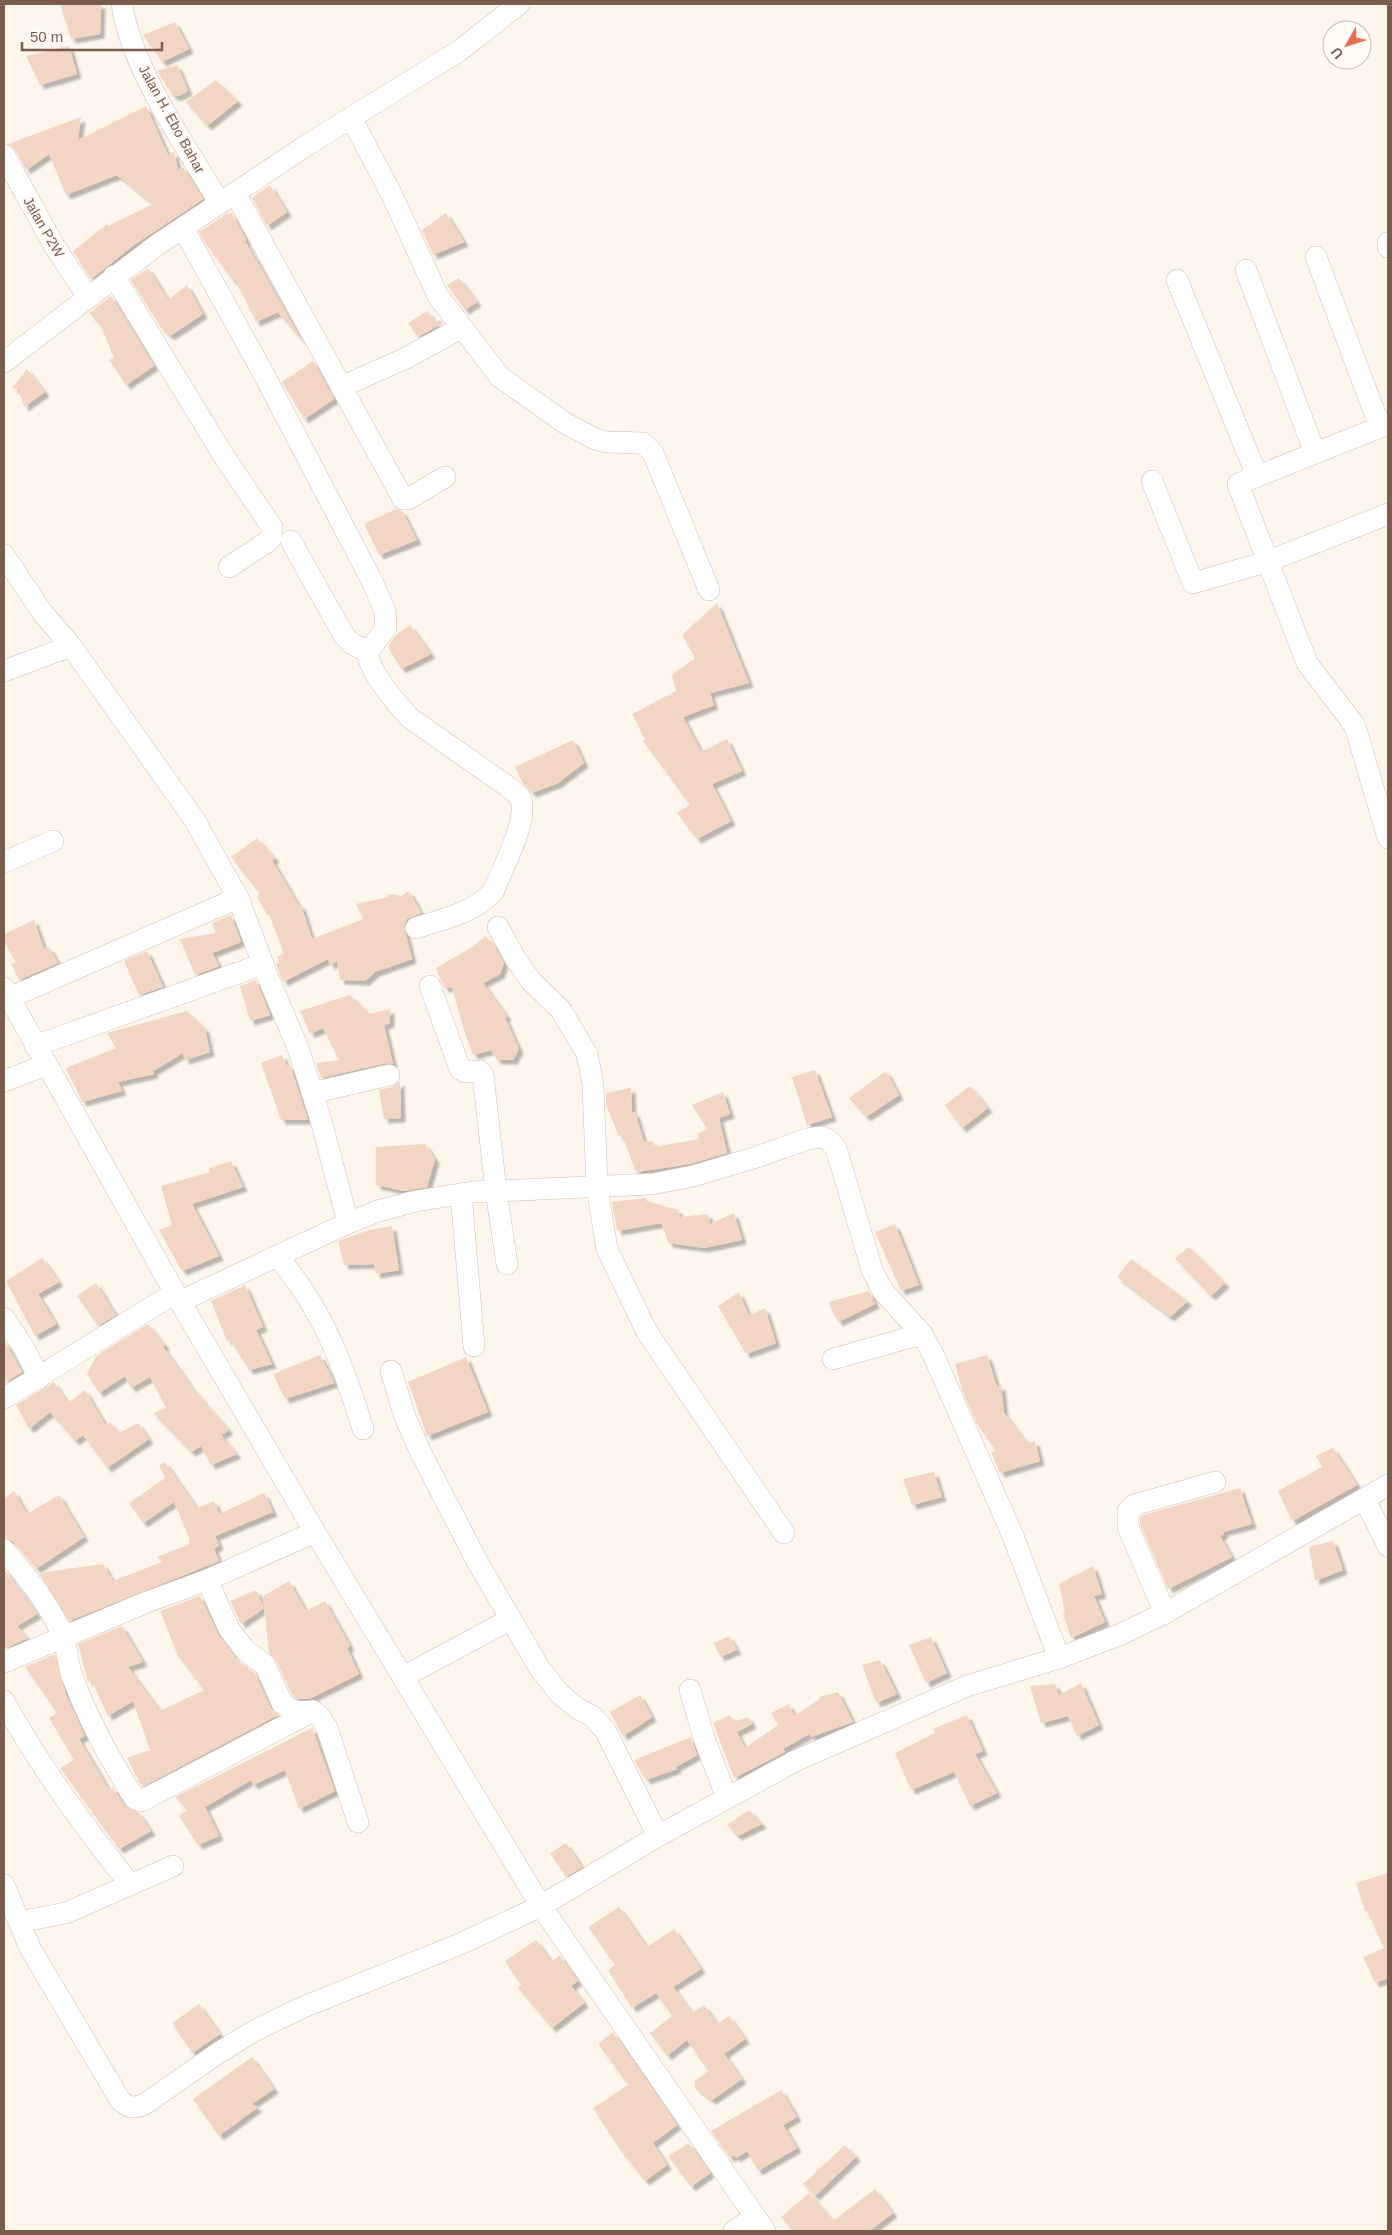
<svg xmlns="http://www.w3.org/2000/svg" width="1392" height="2235" viewBox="0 0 1392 2235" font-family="Arial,sans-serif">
<defs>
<filter id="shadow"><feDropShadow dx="4.5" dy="4.5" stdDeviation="1" flood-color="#0004"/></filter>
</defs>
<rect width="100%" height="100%" fill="#fdf6ec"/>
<g fill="#f3d5c3" filter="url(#shadow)">
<polygon points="60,4 101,4 100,34 71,39"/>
<polygon points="175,22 189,49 162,62 143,35"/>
<polygon points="69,46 77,74 40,85 26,56"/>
<polygon points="177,65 188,91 179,96 173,96 157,71"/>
<polygon points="216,80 238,101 207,126 186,102"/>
<polygon points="146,106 168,155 174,152 178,170 183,167 203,199 134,245 91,279 73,251 107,224 108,226 153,204 117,175 66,195 49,154 26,170 15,149 8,144 81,117 78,140"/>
<polygon points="270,185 287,212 267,226 252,198"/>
<polygon points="228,213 229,215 232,213 247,241 245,241 303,343 278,312 256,322 235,279 233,281 206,244 199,232"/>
<polygon points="446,213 464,242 433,255 422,230"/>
<polygon points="148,268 168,300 187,285 203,314 170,336 161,328 131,280"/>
<polygon points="459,278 477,302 465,310 447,285"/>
<polygon points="111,296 154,366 126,385 109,360 114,358 101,326 89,313"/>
<polygon points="427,311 436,323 440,320 443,323 418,337 408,323"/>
<polygon points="313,361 334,399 304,419 282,382"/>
<polygon points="27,369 45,392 24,407 19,390 12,388"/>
<polygon points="396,509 402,511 417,540 379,555 364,524"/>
<polygon points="717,603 749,683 710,693 714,705 683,717 701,752 727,739 742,771 712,784 731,821 697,839 677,813 690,805 643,741 645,740 632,714 676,691 672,675 695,658 682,635"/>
<polygon points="410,625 431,654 401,669 388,647 396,635"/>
<polygon points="573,740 584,763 558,783 532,793 522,782 515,767"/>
<polygon points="257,838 275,858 272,860 299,906 301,905 312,939 363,919 356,904 389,897 388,894 401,896 409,891 421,913 407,919 404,926 412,959 375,972 365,981 340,980 337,961 330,965 328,959 283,982 276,964 279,962 277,956 284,954 267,909 264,910 257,896 260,894 231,857"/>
<polygon points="231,915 241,942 212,953 219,966 195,975 180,939 216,933 212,923"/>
<polygon points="34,920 44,949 49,947 58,963 19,980 11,964 16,962 4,942 4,934"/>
<polygon points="485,936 493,944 504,963 500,974 483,983 507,1016 505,1018 519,1049 513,1060 497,1060 491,1050 473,1055 464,1031 452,987 444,988 436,968 474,946"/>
<polygon points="147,951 163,987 139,995 124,961"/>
<polygon points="256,980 270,1015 250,1021 240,986"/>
<polygon points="350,995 369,1014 390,1009 390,1023 384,1025 393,1064 386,1063 321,1078 316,1063 339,1060 323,1028 310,1034 300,1011"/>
<polygon points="187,1011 205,1029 210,1052 185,1060 183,1053 153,1071 154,1074 118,1082 122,1091 82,1102 66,1068 116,1048 107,1033"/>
<polygon points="282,1055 287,1066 290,1065 308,1120 281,1120 261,1063"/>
<polygon points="815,1070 832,1117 807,1125 792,1077"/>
<polygon points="886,1071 899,1095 866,1117 849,1098"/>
<polygon points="400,1081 401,1118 384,1119 379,1090 392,1087"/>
<polygon points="970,1086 988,1108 962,1128 945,1105"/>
<polygon points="631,1088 632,1113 635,1112 644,1142 653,1141 654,1147 699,1139 698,1133 708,1130 692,1105 723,1092 730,1114 719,1118 727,1153 690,1164 636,1172 622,1135 619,1136 606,1105 606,1093"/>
<polygon points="425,1144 435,1159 427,1187 404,1191 376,1185 376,1147"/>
<polygon points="231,1161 243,1187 192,1204 219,1256 182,1271 159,1230 172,1225 161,1186 210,1172 209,1168"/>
<polygon points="646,1198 647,1201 678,1210 680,1217 708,1214 710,1224 734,1213 742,1240 704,1248 668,1243 662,1223 617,1231 612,1202"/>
<polygon points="895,1224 919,1285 901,1291 875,1232"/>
<polygon points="392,1226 399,1270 376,1274 374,1264 344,1265 338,1241 369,1230"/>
<polygon points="1189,1247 1225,1283 1211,1296 1175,1258"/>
<polygon points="42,1258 59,1282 38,1294 56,1324 35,1336 6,1281"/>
<polygon points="1131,1259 1188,1301 1170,1317 1117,1277"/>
<polygon points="96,1283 116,1315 98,1326 77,1296"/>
<polygon points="245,1285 263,1327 256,1330 272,1364 249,1370 230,1340 227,1341 211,1301"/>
<polygon points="869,1291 875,1304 838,1322 828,1302"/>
<polygon points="739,1292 749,1316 765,1308 776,1343 746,1354 718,1306"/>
<polygon points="148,1324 165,1345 163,1347 193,1389 229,1430 221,1435 237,1454 211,1465 201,1446 191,1452 153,1413 166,1408 150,1377 131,1388 125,1376 99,1393 87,1374 96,1356"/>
<polygon points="4,1340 22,1372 4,1383"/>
<polygon points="320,1355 334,1383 285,1399 273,1374"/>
<polygon points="987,1355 997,1387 1001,1385 1004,1413 1027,1443 1035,1441 1040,1461 1000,1473 991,1452 996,1451 977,1424 962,1390 955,1364"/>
<polygon points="466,1357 488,1412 427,1436 408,1382"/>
<polygon points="54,1382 68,1403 85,1390 106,1426 110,1422 119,1433 138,1423 149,1439 107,1468 83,1435 75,1441 50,1412 29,1429 16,1405"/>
<polygon points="1333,1448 1357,1485 1292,1521 1278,1491 1322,1467 1316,1456"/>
<polygon points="165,1462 197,1508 214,1501 219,1514 264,1493 273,1512 215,1536 219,1545 214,1549 219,1561 69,1621 39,1573 103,1564 113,1581 162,1562 157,1557 190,1544 188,1541 190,1540 174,1502 143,1523 129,1503 165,1478 159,1465"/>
<polygon points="934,1472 942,1497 912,1505 903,1479"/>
<polygon points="1240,1488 1252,1524 1223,1532 1224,1534 1220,1536 1232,1557 1168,1589 1140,1524 1140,1516"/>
<polygon points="14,1491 27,1514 59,1495 84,1537 36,1569 14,1542 4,1538 4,1499"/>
<polygon points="1333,1541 1343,1570 1315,1581 1309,1547"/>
<polygon points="1093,1566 1102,1594 1094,1596 1105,1622 1071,1638 1063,1613 1065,1612 1059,1584"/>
<polygon points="4,1569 37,1614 17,1626 28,1638 4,1649"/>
<polygon points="289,1581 306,1611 325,1601 350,1646 347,1648 359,1674 309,1699 299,1699 292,1695 276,1660 269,1653 263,1596"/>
<polygon points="256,1590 264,1608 241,1624 230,1601"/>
<polygon points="200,1596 219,1636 235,1658 255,1673 271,1708 278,1715 142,1787 127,1758 150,1750 133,1701 108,1716 91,1679 88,1682 78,1644 122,1626 143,1662 128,1667 160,1711 204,1690 178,1656 160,1611"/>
<polygon points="729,1636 737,1650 720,1657 714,1643"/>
<polygon points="931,1637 947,1673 926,1683 909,1645"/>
<polygon points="55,1654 66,1695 85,1736 79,1739 109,1790 113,1787 124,1806 139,1813 151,1831 119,1849 60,1768 74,1760 49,1718 57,1713 25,1667"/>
<polygon points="880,1660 897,1694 876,1703 862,1665"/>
<polygon points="1081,1683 1099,1725 1077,1736 1068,1716 1041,1723 1030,1686 1055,1684 1059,1695"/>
<polygon points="838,1692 853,1722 811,1737 809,1734 783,1749 785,1752 734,1778 713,1723 730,1715 733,1722 748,1717 752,1724 737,1732 745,1748 778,1725 771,1713 789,1704 794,1716 820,1699 819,1697"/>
<polygon points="640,1695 652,1717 623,1736 610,1712"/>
<polygon points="967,1715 983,1751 975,1754 997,1793 970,1806 954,1772 911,1790 895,1753 935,1733 933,1729"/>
<polygon points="312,1728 335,1791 299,1809 285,1770 253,1785 251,1780 205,1807 219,1836 198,1845 179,1816 187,1810 175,1797"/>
<polygon points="691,1737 697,1755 676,1767 677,1769 646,1780 634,1760"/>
<polygon points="749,1810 762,1824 737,1836 727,1825"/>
<polygon points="566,1843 582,1867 566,1877 550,1853"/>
<polygon points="1388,1873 1388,1978 1375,1983 1363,1957 1384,1948 1367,1911 1365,1911 1356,1883"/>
<polygon points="619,1907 647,1947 674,1929 701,1969 673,1987 692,2013 704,2005 717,2024 729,2016 745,2039 724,2054 742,2079 712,2100 695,2088 695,2081 708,2071 687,2040 667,2056 650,2033 672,2016 656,1993 632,2008 608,1970 615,1965 588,1927"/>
<polygon points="536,1940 551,1961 560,1956 578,1981 571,1986 584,2003 552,2028 518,1988 521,1985 505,1961"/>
<polygon points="199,2004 220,2034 192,2053 172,2023"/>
<polygon points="613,2032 677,2125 653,2143 667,2165 645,2181 621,2151 593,2108 628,2085 598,2044"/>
<polygon points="252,2057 274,2089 252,2104 258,2107 219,2136 193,2099"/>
<polygon points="781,2090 797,2117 783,2125 797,2148 758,2171 747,2151 736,2158 734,2155 730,2158 711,2131"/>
<polygon points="689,2143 710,2173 691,2187 668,2156"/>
<polygon points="845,2145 856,2157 815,2196 803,2184"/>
<polygon points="875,2189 893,2213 869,2231 793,2231 781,2217 809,2193 833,2221"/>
</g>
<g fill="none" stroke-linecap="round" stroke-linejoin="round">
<defs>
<g id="minor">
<path d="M122 4C130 66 187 149 220 203"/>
<polyline points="351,118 391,193 438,296 500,377 565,423 593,438 606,442 643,443 653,453 709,590"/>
<polyline points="4,155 55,247 88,297"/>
<polyline points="235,193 403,499 408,499 445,477"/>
<path d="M183 228 262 371 372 581 385 611 386 628 368 652C367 670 398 705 410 718L507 786C512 790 519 794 521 800 528 821 502 869 494 890 476 913 442 919 416 928"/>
<polyline points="1388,243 1388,247"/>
<polyline points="1316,257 1380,427"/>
<polyline points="1246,270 1315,453"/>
<polyline points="114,276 225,458 272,527 272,537 267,542 229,567"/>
<polyline points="1177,280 1257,476"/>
<polyline points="4,362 157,245 307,145 459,51 519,4"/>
<polyline points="341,387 404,359 461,328"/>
<polyline points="1388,424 1238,484 1307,663 1355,726 1388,838"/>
<polyline points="1152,481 1193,583 1269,561 1388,514"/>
<path d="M291 541 343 634C351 644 357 649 370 649"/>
<polyline points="4,555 42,612 71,646 194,819 238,898 267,975 298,1048 322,1124 348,1223"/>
<polyline points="4,671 71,646"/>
<polyline points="4,862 53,841"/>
<polyline points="498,927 515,958 531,981 561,1010 587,1054 593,1084 597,1187 607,1249 647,1332 784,1533"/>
<polyline points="430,986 460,1069 465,1072 480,1071 483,1075 496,1191 507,1264"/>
<polyline points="4,988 175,1293 315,1532 541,1906 765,2231"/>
<polyline points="9,998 238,898"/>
<polyline points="35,1046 263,964"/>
<polyline points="4,1081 46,1065"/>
<polyline points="312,1093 389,1075"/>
<polyline points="461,1194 474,1346"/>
<path d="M277 1256C322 1308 343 1364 363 1429"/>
<polyline points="181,1301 348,1223 378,1211 416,1201 473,1192 652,1184 693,1176 757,1157 807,1139 821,1137 827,1139 836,1148 872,1270 883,1291 922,1334 933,1354 1013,1536 1059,1658"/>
<polyline points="4,1318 24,1348 39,1378"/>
<polyline points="833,1359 922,1334"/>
<polyline points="391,1371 405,1417 421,1453 478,1563 540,1669 560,1694 577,1708 592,1716 605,1730 658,1836"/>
<polyline points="4,1398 175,1293"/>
<polyline points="1365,1500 1388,1546"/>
<path d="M4 1550C26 1576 49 1603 62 1635 68 1647 67 1663 72 1676 88 1719 110 1760 135 1799L141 1801 147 1798 313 1711"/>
<polyline points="207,1580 229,1629 245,1650 265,1665 282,1703 295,1712 313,1711 320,1717 327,1728 358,1822"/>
<polyline points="1165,1613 1128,1527 1128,1511 1134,1505 1215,1482"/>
<polyline points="4,1662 147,1602 207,1580 315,1532"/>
<polyline points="403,1677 511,1619"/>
<polyline points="690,1690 705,1741 727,1798"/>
<path d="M4 1701C40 1767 83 1825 130 1884"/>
<path d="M4 1885 30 1948 120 2100C129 2108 133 2109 145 2104L218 2053 254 2031 301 2008 460 1944 541 1906 658 1836 795 1761 967 1686 1059 1658 1119 1635 1165 1613 1388 1485"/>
<polyline points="19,1922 66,1913 173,1866"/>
<polyline points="734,2231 755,2217"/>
</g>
</defs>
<use href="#minor" stroke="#d1beb0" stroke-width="22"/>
<use href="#minor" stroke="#fff" stroke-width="21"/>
</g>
<g text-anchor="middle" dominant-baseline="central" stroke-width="4.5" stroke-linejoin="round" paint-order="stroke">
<g font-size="14" fill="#7a5c4d" stroke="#fffaf3">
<text transform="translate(172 119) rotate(61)">Jalan H. Ebo Bahar</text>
<text transform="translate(44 227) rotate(60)">Jalan P2W</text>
</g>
</g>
<rect width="1392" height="2235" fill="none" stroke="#7a5c4d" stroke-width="10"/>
<g transform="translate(1347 45) rotate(231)"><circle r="24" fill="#fffaf3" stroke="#cabbb1"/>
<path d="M0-4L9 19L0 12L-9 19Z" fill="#e76f51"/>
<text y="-8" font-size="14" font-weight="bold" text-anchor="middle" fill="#7a5c4d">U</text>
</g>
<path d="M22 42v8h140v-8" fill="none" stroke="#7a5c4d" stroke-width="2.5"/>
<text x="30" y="42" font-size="15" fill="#7a5c4d" stroke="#fffaf3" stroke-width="4" paint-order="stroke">50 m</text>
</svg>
